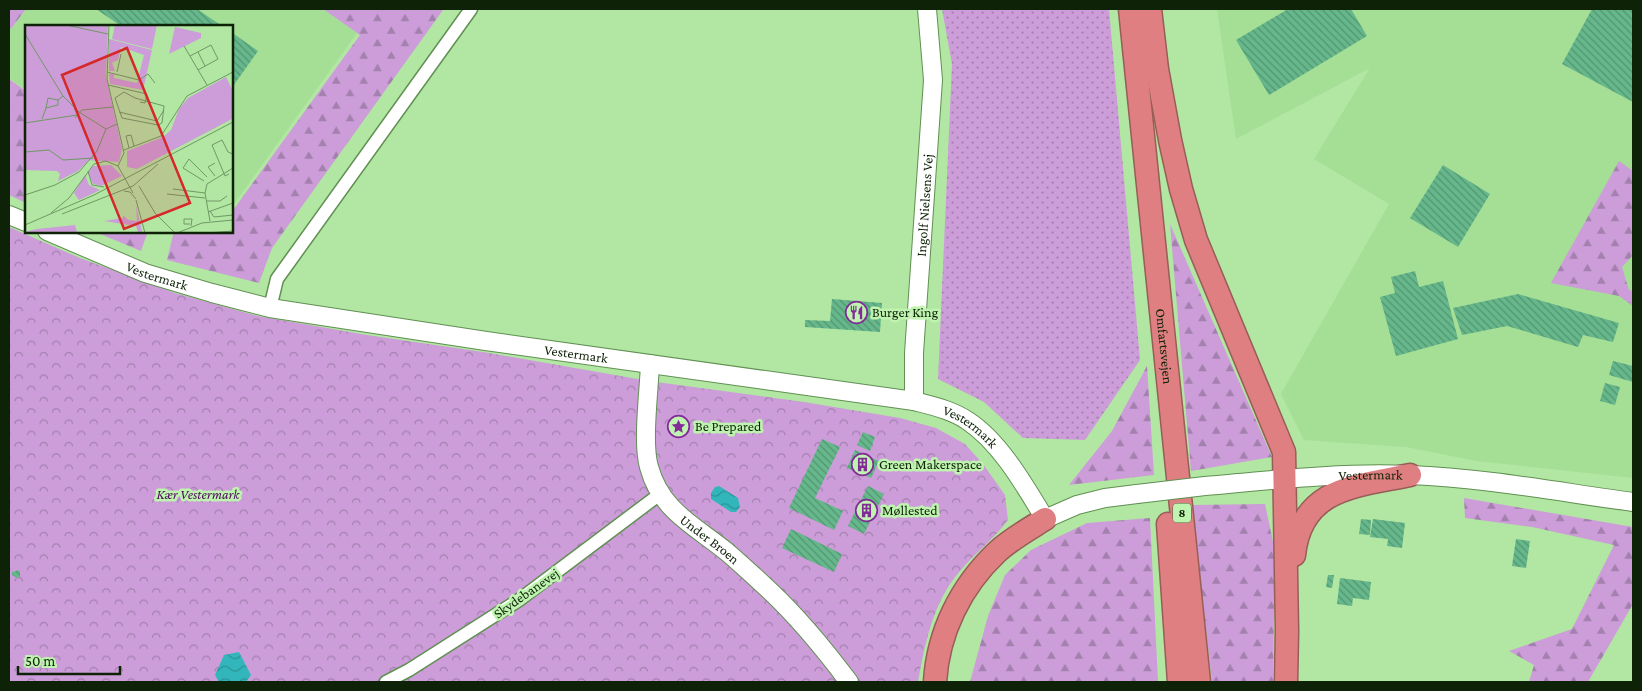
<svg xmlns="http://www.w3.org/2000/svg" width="1642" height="691" viewBox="0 0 1642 691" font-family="'Crimson Pro',serif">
<defs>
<pattern id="grass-dots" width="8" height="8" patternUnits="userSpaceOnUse" patternTransform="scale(1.25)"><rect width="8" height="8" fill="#cc9dd9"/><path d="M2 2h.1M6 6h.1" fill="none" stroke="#a480ae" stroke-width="1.8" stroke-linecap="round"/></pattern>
<pattern id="forest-firs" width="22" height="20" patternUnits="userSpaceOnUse" patternTransform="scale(1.25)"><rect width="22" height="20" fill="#cc9dd9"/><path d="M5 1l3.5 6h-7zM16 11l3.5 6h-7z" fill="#a480ae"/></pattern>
<pattern id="park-crowns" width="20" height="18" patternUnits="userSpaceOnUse" patternTransform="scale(1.25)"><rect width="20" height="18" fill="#cc9dd9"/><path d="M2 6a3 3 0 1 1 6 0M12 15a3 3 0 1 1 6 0" fill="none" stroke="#a480ae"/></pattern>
<pattern id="water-waves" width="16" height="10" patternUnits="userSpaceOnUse" patternTransform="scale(1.25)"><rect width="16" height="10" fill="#32b6bb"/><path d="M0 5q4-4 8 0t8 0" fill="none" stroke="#299496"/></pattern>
<pattern id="building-back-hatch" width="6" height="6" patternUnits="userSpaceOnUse" patternTransform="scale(1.25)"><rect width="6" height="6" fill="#66b88c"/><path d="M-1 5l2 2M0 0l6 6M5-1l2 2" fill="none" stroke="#529570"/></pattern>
</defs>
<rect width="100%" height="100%" fill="#b2e6a3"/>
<g fill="#a5de95">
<polygon points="26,9 323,9 357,33 231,208 231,26 26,26 26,90 9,78 9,23 14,26"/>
<polygon points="1217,9 1633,9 1633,478 1477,461 1406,447 1304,440 1281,394 1389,204 1314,159 1370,68 1236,139"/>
</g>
<polygon fill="url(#grass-dots)" points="942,9 1109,9 1140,360 1085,440 1023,438 984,402 938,379 952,64"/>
<g fill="url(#forest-firs)">
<polygon points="9,9 26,9 11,29 9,27"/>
<polygon points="323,9 440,9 443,10 272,248 259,283 167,260 174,231 215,231 217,233 218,231 231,231 231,213 360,35"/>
<polygon points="9,79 26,91 26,203 9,195"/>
<polygon points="1619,161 1633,171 1633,255 1622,267 1629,290 1633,291 1633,306 1619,296 1551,283"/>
<polygon points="1170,224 1272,457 1191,471"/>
<polygon points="93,231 148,231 141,251"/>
<polygon points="1147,366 1154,475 1069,485 1112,431"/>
<polygon points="1464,498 1633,527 1633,604 1588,682 1529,682 1534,665 1509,651 1572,629 1614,545 1532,527 1465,518"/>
<polygon points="1265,504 1275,551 1273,682 1212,682 1192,505"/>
<polygon points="1150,518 1158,682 970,682 988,616 1005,575 1031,550 1087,523"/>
</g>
<path fill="url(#park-crowns)" d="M9 227 80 258 175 293 258 316 367 335 483 352 649 381 804 402 900 418 936 428 965 444 983 464 1005 495 1008 520C994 539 975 553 960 571 933 602 925 643 918 682H9Z"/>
<g fill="url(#water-waves)">
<polygon points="719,486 738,498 740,507 736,512 731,512 711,499 711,493 715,487"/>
<polygon points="239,652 251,675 246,682 219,682 215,675 224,655"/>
</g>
<g fill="url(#building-back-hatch)">
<polygon points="96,9 197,9 222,26 121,26"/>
<polygon points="1288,9 1351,9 1367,36 1269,95 1236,40"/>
<polygon points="1592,9 1633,9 1633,102 1562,64"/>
<polygon points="231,32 258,51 231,89"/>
<polygon points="1443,165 1490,194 1458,247 1410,218"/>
<polygon points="1415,271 1419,287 1443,281 1458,339 1396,356 1380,297 1395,293 1391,277"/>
<polygon points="1518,294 1619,323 1613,342 1583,335 1578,347 1507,326 1462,335 1453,308"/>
<polygon points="832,299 882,303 880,332 805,327 805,320 830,321"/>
<polygon points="1613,361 1633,366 1633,382 1609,375"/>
<polygon points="1605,383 1620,387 1615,405 1600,401"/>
<polygon points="863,432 875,437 870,451 857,445"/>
<polygon points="822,439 840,447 815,498 843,511 834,530 789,508"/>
<polygon points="855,450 879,461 871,478 847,468"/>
<polygon points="868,486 884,494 864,534 848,526"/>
<polygon points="1361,519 1371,520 1370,535 1359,534"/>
<polygon points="1373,519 1405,523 1402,548 1387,546 1388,539 1370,537"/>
<polygon points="791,529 842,554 834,572 782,548"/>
<polygon points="1516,539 1530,541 1526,568 1512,566"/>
<polygon points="19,570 20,572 20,577 17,578 12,575 12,572"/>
<polygon points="1328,575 1334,575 1332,588 1326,587"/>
<polygon points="1340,578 1371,582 1369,600 1353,598 1352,606 1337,604"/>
</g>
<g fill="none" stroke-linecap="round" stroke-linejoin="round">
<defs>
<g id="street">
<polyline points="270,308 277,279 471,9"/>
<polyline points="386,682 409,670 519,600 660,494"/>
</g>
<g id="secondary">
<polyline points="9,215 26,222"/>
<path id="s1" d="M47 231 145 273 212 293 270 308 486 341 914 401C933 406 952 410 968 421 1000 442 1025 486 1045 519L1077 505 1105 498 1137 494"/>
<path id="s2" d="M650 364C649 391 642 443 649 467 661 511 694 525 727 552 741 564 755 577 769 590 799 618 825 650 849 682"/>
<path id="s3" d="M914 401V353L933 80 927 9"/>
<path id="s4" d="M1205 486C1273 480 1342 472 1410 475 1485 478 1559 492 1633 502"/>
</g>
<g id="highway">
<path id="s5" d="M1130 9 1199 682"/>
<polyline points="1150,9 1157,69 1170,140 1181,189 1196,240 1284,452 1287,631 1286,682"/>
<polyline points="1168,524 1179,682"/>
<path d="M1294 555C1301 487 1357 486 1410 475"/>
<path d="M935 682C938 632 961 586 997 552 1011 539 1029 529 1045 519"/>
</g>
</defs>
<use href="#street" stroke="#609052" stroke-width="15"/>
<use href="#secondary" stroke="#609052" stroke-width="20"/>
<use href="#highway" stroke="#965e57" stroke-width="25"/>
<use href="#street" stroke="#fff" stroke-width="12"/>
<use href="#secondary" stroke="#fff" stroke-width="18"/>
<use href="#highway" stroke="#df7f81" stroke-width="22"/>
<defs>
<polyline id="secondary-bridge" points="1137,494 1205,486"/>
</defs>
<use href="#secondary-bridge" stroke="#609052" stroke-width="20" stroke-linecap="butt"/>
<use href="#secondary-bridge" stroke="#fff" stroke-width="18"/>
</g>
<defs>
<symbol id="restaurant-ring" viewBox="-11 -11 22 22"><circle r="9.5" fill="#bff3b0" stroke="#822b98" stroke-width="1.5"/><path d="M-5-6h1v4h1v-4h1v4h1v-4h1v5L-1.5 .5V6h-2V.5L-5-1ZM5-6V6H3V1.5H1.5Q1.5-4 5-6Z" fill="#822b98"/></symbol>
<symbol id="sight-ring" viewBox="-11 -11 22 22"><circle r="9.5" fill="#bff3b0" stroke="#822b98" stroke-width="1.5"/><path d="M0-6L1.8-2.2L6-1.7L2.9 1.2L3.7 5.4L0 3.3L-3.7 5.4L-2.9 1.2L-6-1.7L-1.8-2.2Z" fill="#822b98"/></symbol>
<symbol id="building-ring" viewBox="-11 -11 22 22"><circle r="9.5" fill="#bff3b0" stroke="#822b98" stroke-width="1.5"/><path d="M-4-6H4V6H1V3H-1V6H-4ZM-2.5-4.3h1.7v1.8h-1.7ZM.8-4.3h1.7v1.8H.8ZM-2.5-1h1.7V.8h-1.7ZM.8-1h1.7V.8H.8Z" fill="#822b98"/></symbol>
</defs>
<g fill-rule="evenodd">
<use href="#restaurant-ring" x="844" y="300" width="25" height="25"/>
<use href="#sight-ring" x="666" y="414" width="25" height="25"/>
<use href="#building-ring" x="850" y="452" width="25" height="25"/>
<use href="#building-ring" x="854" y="498" width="25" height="25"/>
</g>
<g text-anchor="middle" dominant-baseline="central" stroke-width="5" stroke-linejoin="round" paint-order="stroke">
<rect fill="#bff3b0" stroke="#43613a" stroke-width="1" x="1173" y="503.5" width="18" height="19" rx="4"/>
<g font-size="12" font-weight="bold" fill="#0e2208">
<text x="1182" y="513">8</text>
</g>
<g font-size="14" fill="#0e2208" stroke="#bff3b0">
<text stroke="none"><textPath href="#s3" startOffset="196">Ingolf Nielsens Vej</textPath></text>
<text stroke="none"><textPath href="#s1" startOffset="119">Vestermark</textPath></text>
<text stroke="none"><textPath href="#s5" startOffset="339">Omfartsvejen</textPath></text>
<text stroke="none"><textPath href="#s1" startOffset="546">Vestermark</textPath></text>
<text stroke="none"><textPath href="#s1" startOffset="950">Vestermark</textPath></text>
<text stroke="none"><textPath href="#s4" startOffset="166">Vestermark</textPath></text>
<text stroke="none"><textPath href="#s2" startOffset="200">Under Broen</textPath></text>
<text transform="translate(526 593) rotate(-35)">Skydebanevej</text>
</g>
<g font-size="14" fill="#0e2208" stroke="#bff3b0" text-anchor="start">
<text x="872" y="312">Burger King</text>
<text x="695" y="426">Be Prepared</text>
<text x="879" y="464">Green Makerspace</text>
<text x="882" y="510">Møllested</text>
</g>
<g font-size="14" font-style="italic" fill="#4e0a5d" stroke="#bff3b0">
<text x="198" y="494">Kær Vestermark</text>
</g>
</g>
<g transform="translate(25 25)">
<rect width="208" height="208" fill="#b2e6a3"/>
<path d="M90 0H132L127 24 87 14ZM201 52 207 64V94L112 144 102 142V126L138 112 146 105 154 84 163 73ZM50 200 52 207H0L12 204Z" fill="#cc9dd9"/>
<path d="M84 14 127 25 118 65 85 59 84 49 89 48V53L112 58 119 30 96 22 93 35 87 38 90 46H84ZM65 134 53 146 33 156 35 149 32 146 0 145V141ZM86 140 97 151 76 161 68 159 63 148 68 141ZM60 150 64 160 75 165 54 175 49 168ZM111 180 117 207H113L111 201 79 196 98 193V190L103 195 112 196Z" fill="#cc9dd9"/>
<path d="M0 0H83L81 51 97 124 94 137 61 135 0 142Z" fill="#cc9dd9"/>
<path d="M150 2 176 8V13L144 29Z" fill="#cc9dd9"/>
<path fill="none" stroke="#709865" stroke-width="1" d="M41 0 83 9M84 0 82 54 99 128 93 141 108 168M0 9 38 71 54 87 81 104M159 21 182 60M173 27 180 41M165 31 186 20 193 34 173 45M82 47 114 55 123 49 130 58M92 47 96 29M83 60 122 69 120 78 115 77M99 67 110 73 139 81 137 98 133 100 97 93 90 73ZM21 83 23 73 33 75M94 87 132 96 139 85M50 93 57 85 88 82M17 94 21 83 33 80V75L38 71M0 98 52 90M104 123 101 111 106 110 109 121M99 125 136 111 162 71 208 47M0 127 24 125 38 135 68 133M190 138 183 142 190 151M63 146 67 160 79 162M204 149 200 151 187 120 197 115 203 127 208 129M179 156 158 143 164 134 182 152M114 161 130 188 150 208M148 164 180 168M99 166 105 167 111 174M142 169 180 173M0 170 30 160 54 147 72 126 81 104 92 99M111 175 120 208M181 176H195L202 171M185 186 189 192 208 190M183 187 208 178M26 188 44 173 69 139 81 136 93 141M37 189 108 161 133 139M185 196 180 168 182 159 208 143M165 199H159V194H167L166 201M0 200 69 170 208 97M152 208 177 198 208 195M182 208 208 206"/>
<path fill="#d62828" fill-opacity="0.15" stroke="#d62828" stroke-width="2.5" d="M102 23 165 178 99 204 37 50Z"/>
<rect width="208" height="208" fill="none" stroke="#0e2208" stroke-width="2.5"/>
</g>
<rect width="1642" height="691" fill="none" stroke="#0e2208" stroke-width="20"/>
<path d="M18 666v8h102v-8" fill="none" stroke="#0e2208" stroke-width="2.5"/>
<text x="25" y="666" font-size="15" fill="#0e2208" stroke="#bff3b0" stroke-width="4" paint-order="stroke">50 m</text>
</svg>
